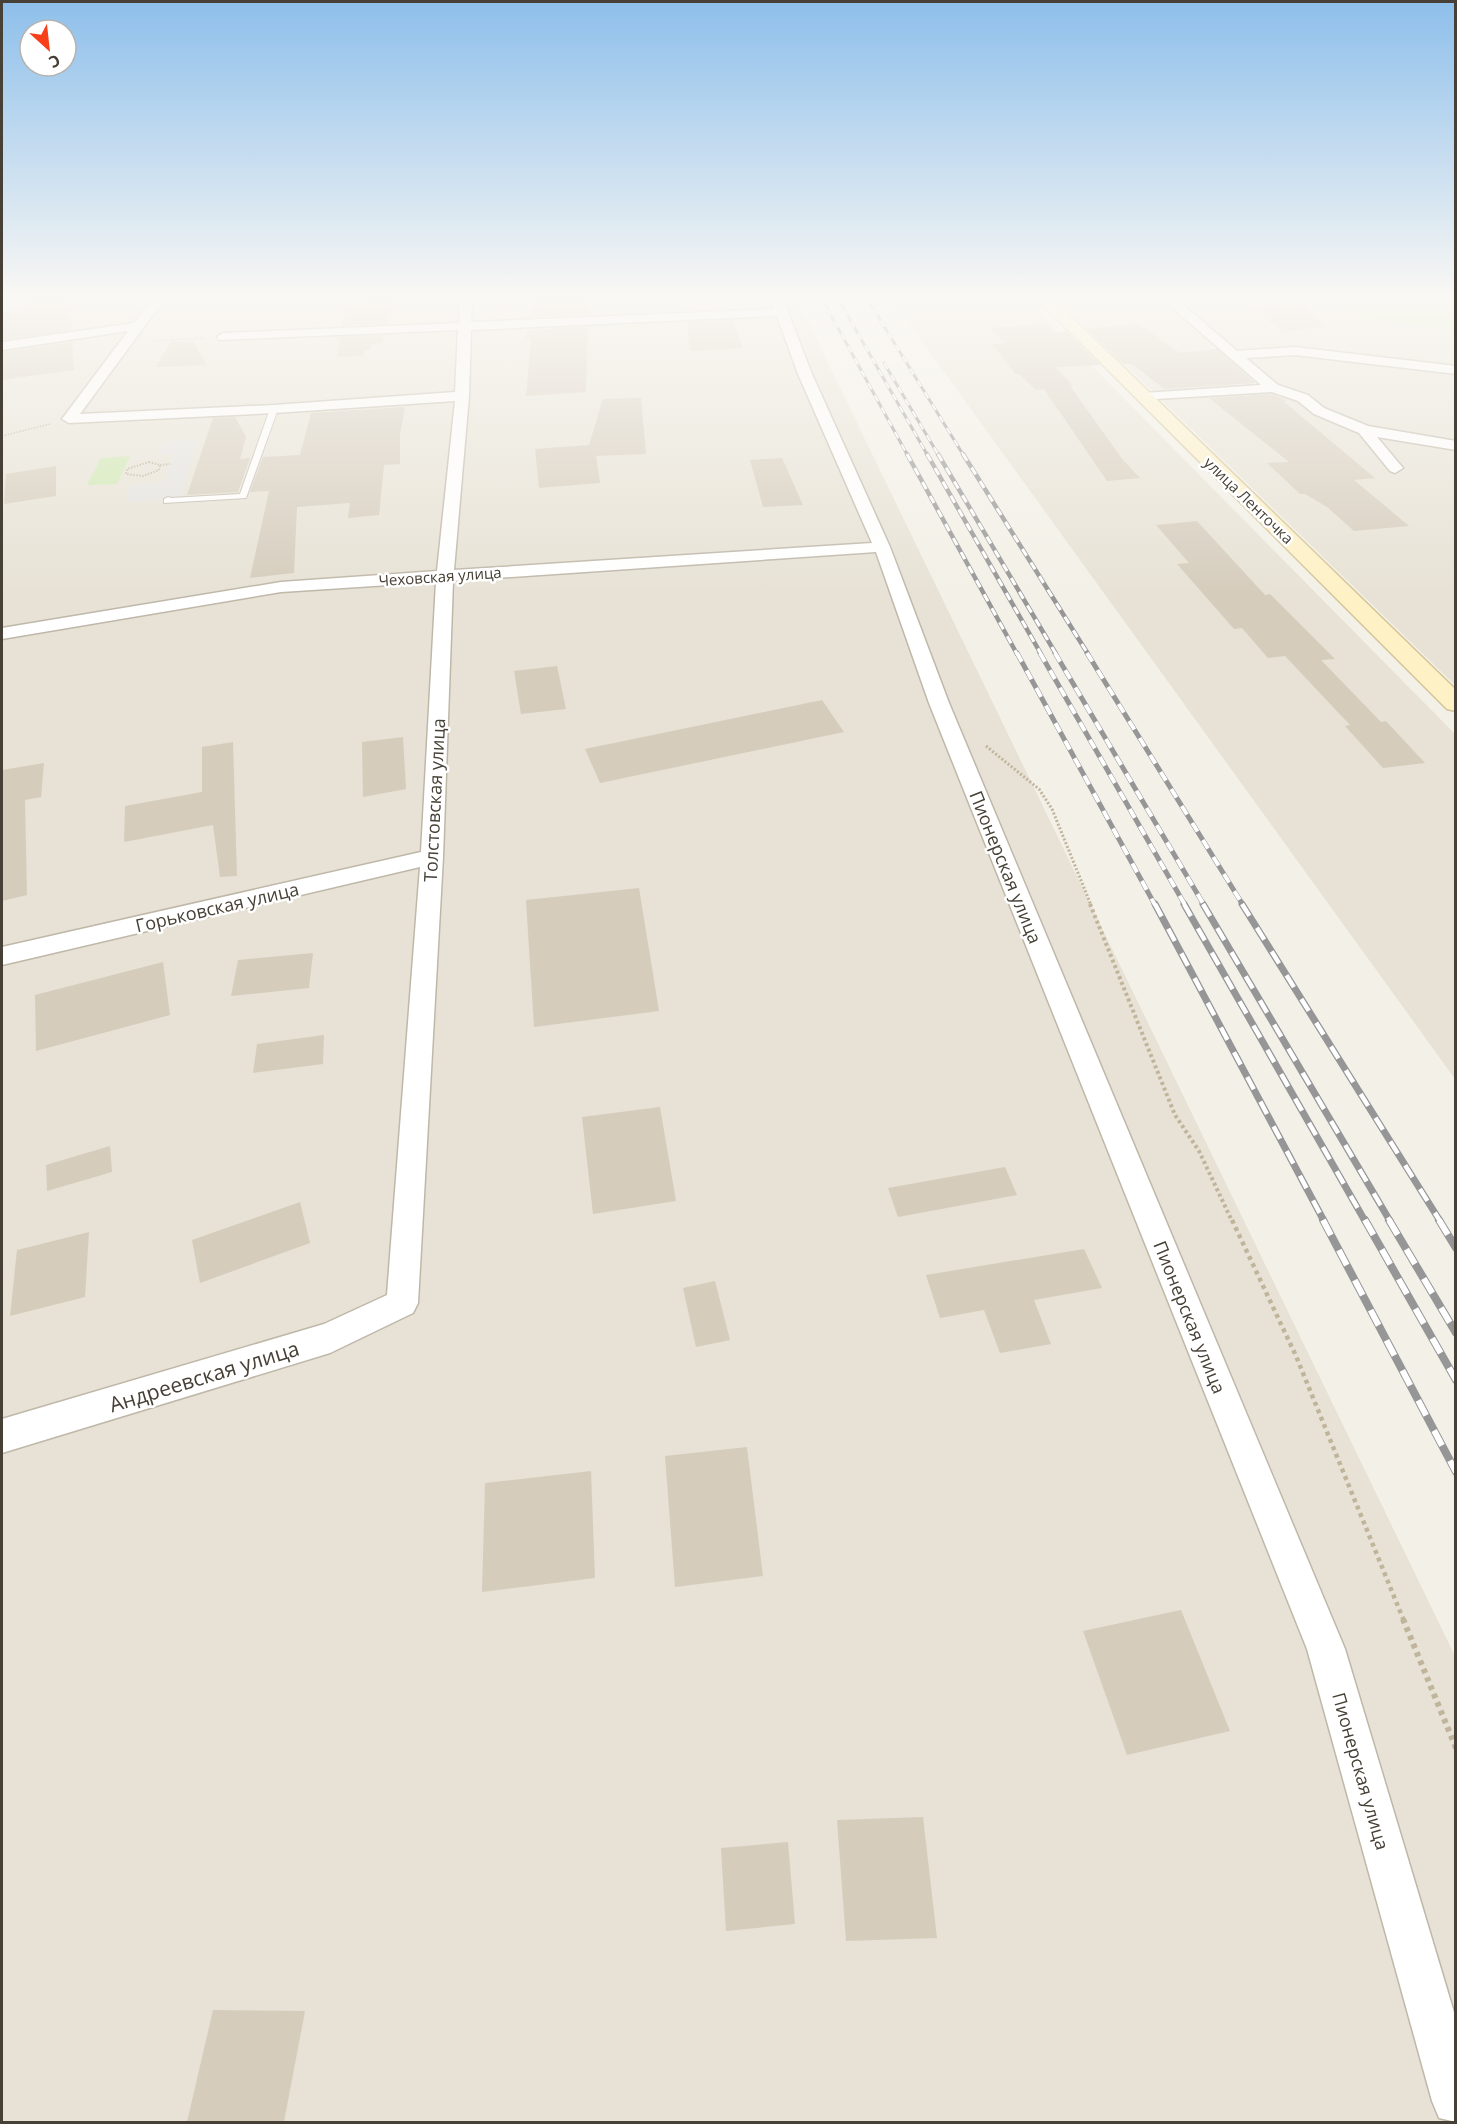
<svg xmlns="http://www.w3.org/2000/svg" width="1457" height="2124" viewBox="0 0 1457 2124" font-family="'Open Sans',sans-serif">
<rect width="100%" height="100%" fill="#f3f0e7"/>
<g fill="#e7e2d5">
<polygon points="2,297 796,297 1455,1656 1455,2122 2,2122"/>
<polygon points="890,297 1024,297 1455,734 1455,1079"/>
<polygon points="1056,297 1455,297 1455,685 1111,351"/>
</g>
<g fill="#cde7b0">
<polygon points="1331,297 1455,297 1455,328 1364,319"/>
<polygon points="130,456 117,484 87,485 101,458"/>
</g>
<polygon fill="#e4e2df" points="197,439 181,498 125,502 131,485 164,482 173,454 159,455 163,442"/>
<g fill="#d5ccbc">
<polygon points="29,297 70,297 72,330 2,340 2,312 31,308"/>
<polygon points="370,297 397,297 388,324 342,326 347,303 369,303"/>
<polygon points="535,297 589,297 588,315 530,317"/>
<polygon points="1305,305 1324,326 1285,332 1252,310"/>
<polygon points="733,320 743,348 690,351 687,322"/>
<polygon points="1047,324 1056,332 1066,331 1100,365 1056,367 1073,386 1070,386 1123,460 1140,478 1107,481 1044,389 1036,390 1019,374 1015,374 992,344 1005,343 990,328"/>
<polygon points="1138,324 1180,353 1217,349 1255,383 1164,389 1132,364 1123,364 1087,329"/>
<polygon points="588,327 586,392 526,396 531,339 525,339 528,330"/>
<polygon points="384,335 382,343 372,344 371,350 364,351 363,356 337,357 340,337"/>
<polygon points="193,341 206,365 156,367 171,342"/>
<polygon points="72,342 74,370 2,380 2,352"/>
<polygon points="1272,394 1287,401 1283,401 1375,478 1354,480 1409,526 1354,531 1327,507 1305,494 1300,494 1267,463 1289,462 1209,398"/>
<polygon points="641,398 646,454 596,456 600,483 539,488 535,449 589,445 603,399"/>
<polygon points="405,407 400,435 400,464 384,465 379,515 348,518 350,503 297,507 294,573 250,578 269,491 250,492 263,457 300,455 311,413"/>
<polygon points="235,417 246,437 240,459 250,458 238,492 187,495 213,418"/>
<polygon points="782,458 803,505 763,507 750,460"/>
<polygon points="56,466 56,496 4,504 6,474"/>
<polygon points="1197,521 1265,595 1270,594 1335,659 1321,660 1381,722 1386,721 1425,763 1383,768 1345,726 1350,725 1285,656 1268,658 1242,628 1234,629 1177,564 1189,563 1156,525"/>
<polygon points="557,666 566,709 521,714 514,671"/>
<polygon points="822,700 844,732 600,783 585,749"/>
<polygon points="403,737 406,789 363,797 362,742"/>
<polygon points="233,742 237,876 220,877 213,825 124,842 125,806 202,792 202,747"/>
<polygon points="44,763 41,797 25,800 27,895 2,901 2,770"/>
<polygon points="639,888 659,1011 534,1027 526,900"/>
<polygon points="313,953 309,988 231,996 238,960"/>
<polygon points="163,962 170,1015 36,1051 35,995"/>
<polygon points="324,1035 323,1064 253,1073 257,1044"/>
<polygon points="660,1107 676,1201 593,1214 582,1117"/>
<polygon points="110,1146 112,1172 47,1191 46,1165"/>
<polygon points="1005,1167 1017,1195 898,1217 888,1188"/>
<polygon points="300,1202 310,1243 200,1283 192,1240"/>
<polygon points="89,1232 85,1297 10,1316 17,1250"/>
<polygon points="1084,1249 1102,1288 1034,1300 1051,1344 1000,1353 984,1310 940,1318 926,1275"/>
<polygon points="715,1281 730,1340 696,1347 683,1288"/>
<polygon points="747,1447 763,1576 675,1587 665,1456"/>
<polygon points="591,1471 595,1578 482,1592 485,1483"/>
<polygon points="1181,1610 1230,1731 1127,1755 1083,1631"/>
<polygon points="923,1817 937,1938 846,1941 837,1820"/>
<polygon points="788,1842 795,1924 726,1931 721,1848"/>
<polygon points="213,2010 305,2011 284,2122 187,2122"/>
</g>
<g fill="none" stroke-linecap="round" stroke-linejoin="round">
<defs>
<polygon id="service" points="274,407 278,409 246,498 164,503 164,499 168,497 171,498 240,494 270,409"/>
<g id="minor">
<path d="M154 297H166L80 414 274 405 455 392 458 330 219 340 217 337 223 333 459 323 460 297H472L471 322 774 309 770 297H782L812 374 890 547 949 703 1345 1649 1456 2019V2122L1439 2118 1432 2101 1307 1649 929 703 876 552 453 581 443 857 418 1303 413 1313 330 1353 2 1453V1419L324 1324 387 1295 420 867 2 965V947L421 852 436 582 281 592 2 639V628L281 582 437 571 455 401 274 413 69 423 62 419 128 331 2 350V342L134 323ZM777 316 798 374 872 543 454 570 469 396 471 330Z"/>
<polygon points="1160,297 1174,297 1237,351 1295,347 1456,366 1456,374 1295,355 1246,358 1278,385 1308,395 1324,408 1368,426 1456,441 1456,450 1377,437 1403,468 1395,473 1390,471 1359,433 1314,414 1298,401 1272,392 1139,400 1137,397 1139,394 1144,393 1261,385"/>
</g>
<polygon id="secondary" points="1035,297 1051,297 1456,690 1456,711 1447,709"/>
</defs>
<use href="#service" stroke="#bfb8a9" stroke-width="2"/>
<use href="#minor" stroke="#bfb8a9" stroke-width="3"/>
<use href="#secondary" stroke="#d3c497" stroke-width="3"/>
<g stroke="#c0b49b" stroke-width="1.5" stroke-dasharray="1.5 1.5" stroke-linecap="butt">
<polyline points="1392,297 1398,301 1456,305"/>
<polyline points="155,341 204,338"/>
<polyline points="2,436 50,424"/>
</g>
<g stroke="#c0b49b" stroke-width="2" stroke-dasharray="1.5 1.5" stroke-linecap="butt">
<polygon points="149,462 160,465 159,470 143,476 126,474 127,469"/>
<polyline points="160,465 170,464"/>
</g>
<polyline stroke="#c0b49b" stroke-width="3" stroke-dasharray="2 2" stroke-linecap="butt" points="986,746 1039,789 1052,809 1091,905"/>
<polyline stroke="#c0b49b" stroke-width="4" stroke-dasharray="3 3" stroke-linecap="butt" points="1090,904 1175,1115 1199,1151 1232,1221"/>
<polyline stroke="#c0b49b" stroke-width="4.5" stroke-dasharray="4 4" stroke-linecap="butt" points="1232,1220 1296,1356 1404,1621"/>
<polyline stroke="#c0b49b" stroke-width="6" stroke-dasharray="4.5 4.5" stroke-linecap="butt" points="1403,1619 1456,1748"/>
<use href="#service" fill="#fff" fill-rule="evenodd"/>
<use href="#minor" fill="#fff" fill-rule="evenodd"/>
<use href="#secondary" fill="#fef1c6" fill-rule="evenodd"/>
<defs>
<g id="rail-far4">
<polyline points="821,297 908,456"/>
<polyline points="837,297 928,456"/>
<polyline points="866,297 964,456"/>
<polyline points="884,363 939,456"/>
</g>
<g id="rail-far3">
<polyline points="907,454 1017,654"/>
<polyline points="927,454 1041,654"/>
<polyline points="938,454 1056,654"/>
<polyline points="963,454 1088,654"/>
</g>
<g id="rail-far2">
<polyline points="1017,653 1155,905"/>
<polyline points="1040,653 1185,905"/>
<polyline points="1055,653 1204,905"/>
<polyline points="1087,653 1243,905"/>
</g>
<g id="rail-far1">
<polyline points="1155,904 1324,1221"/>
<polyline points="1184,904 1365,1221"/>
<polyline points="1203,904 1390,1221"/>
<polyline points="1242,904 1440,1221"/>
</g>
<g id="rail">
<polyline points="1323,1220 1456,1472"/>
<polyline points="1365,1220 1456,1380"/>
<polyline points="1389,1220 1456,1333"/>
<polyline points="1439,1220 1456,1248"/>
</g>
</defs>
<use href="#rail-far4" stroke="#969696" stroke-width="3"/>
<use href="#rail-far3" stroke="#969696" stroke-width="4.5"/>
<use href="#rail-far2" stroke="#969696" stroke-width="5"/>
<use href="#rail-far1" stroke="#969696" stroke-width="7"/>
<use href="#rail" stroke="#969696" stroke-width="8"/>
<use href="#rail-far4" stroke="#fff" stroke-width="2" stroke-dasharray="7" stroke-linecap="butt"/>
<use href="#rail-far3" stroke="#fff" stroke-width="3" stroke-dasharray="8" stroke-linecap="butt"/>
<use href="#rail-far2" stroke="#fff" stroke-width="4" stroke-dasharray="10" stroke-linecap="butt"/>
<use href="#rail-far1" stroke="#fff" stroke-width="4.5" stroke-dasharray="14" stroke-linecap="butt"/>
<use href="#rail" stroke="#fff" stroke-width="6" stroke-dasharray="17" stroke-linecap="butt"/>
</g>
<linearGradient id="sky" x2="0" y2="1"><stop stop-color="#8dbfeb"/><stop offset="0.5" stop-color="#faf8f4"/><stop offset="1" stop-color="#faf8f4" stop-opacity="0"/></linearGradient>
<rect width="1457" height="595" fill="url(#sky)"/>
<g text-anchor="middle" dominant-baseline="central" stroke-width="5" stroke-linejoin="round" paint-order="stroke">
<g font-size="15" fill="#464036" stroke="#fff">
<text transform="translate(1249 500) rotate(44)">улица Ленточка</text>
<text transform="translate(440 576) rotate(-4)">Чеховская улица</text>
</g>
<g font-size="18" fill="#464036" stroke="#fff">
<text transform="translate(434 800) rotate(-87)">Толстовская улица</text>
<text transform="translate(1006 867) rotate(68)">Пионерская улица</text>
<text transform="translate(217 907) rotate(-13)">Горьковская улица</text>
<text transform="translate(1190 1317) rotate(68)">Пионерская улица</text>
<text transform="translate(1361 1771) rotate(74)">Пионерская улица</text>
</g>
<g font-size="21" fill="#464036" stroke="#fff">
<text transform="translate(204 1376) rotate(-17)">Андреевская улица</text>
</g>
</g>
<rect width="1457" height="2124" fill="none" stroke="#464036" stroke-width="6"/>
<g transform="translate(48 48) rotate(153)"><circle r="28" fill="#ffffff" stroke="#b5b3af" stroke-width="1.5"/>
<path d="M0-4.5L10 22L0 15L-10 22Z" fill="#f73f1a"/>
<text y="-9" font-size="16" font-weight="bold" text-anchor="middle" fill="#464036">С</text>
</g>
</svg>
